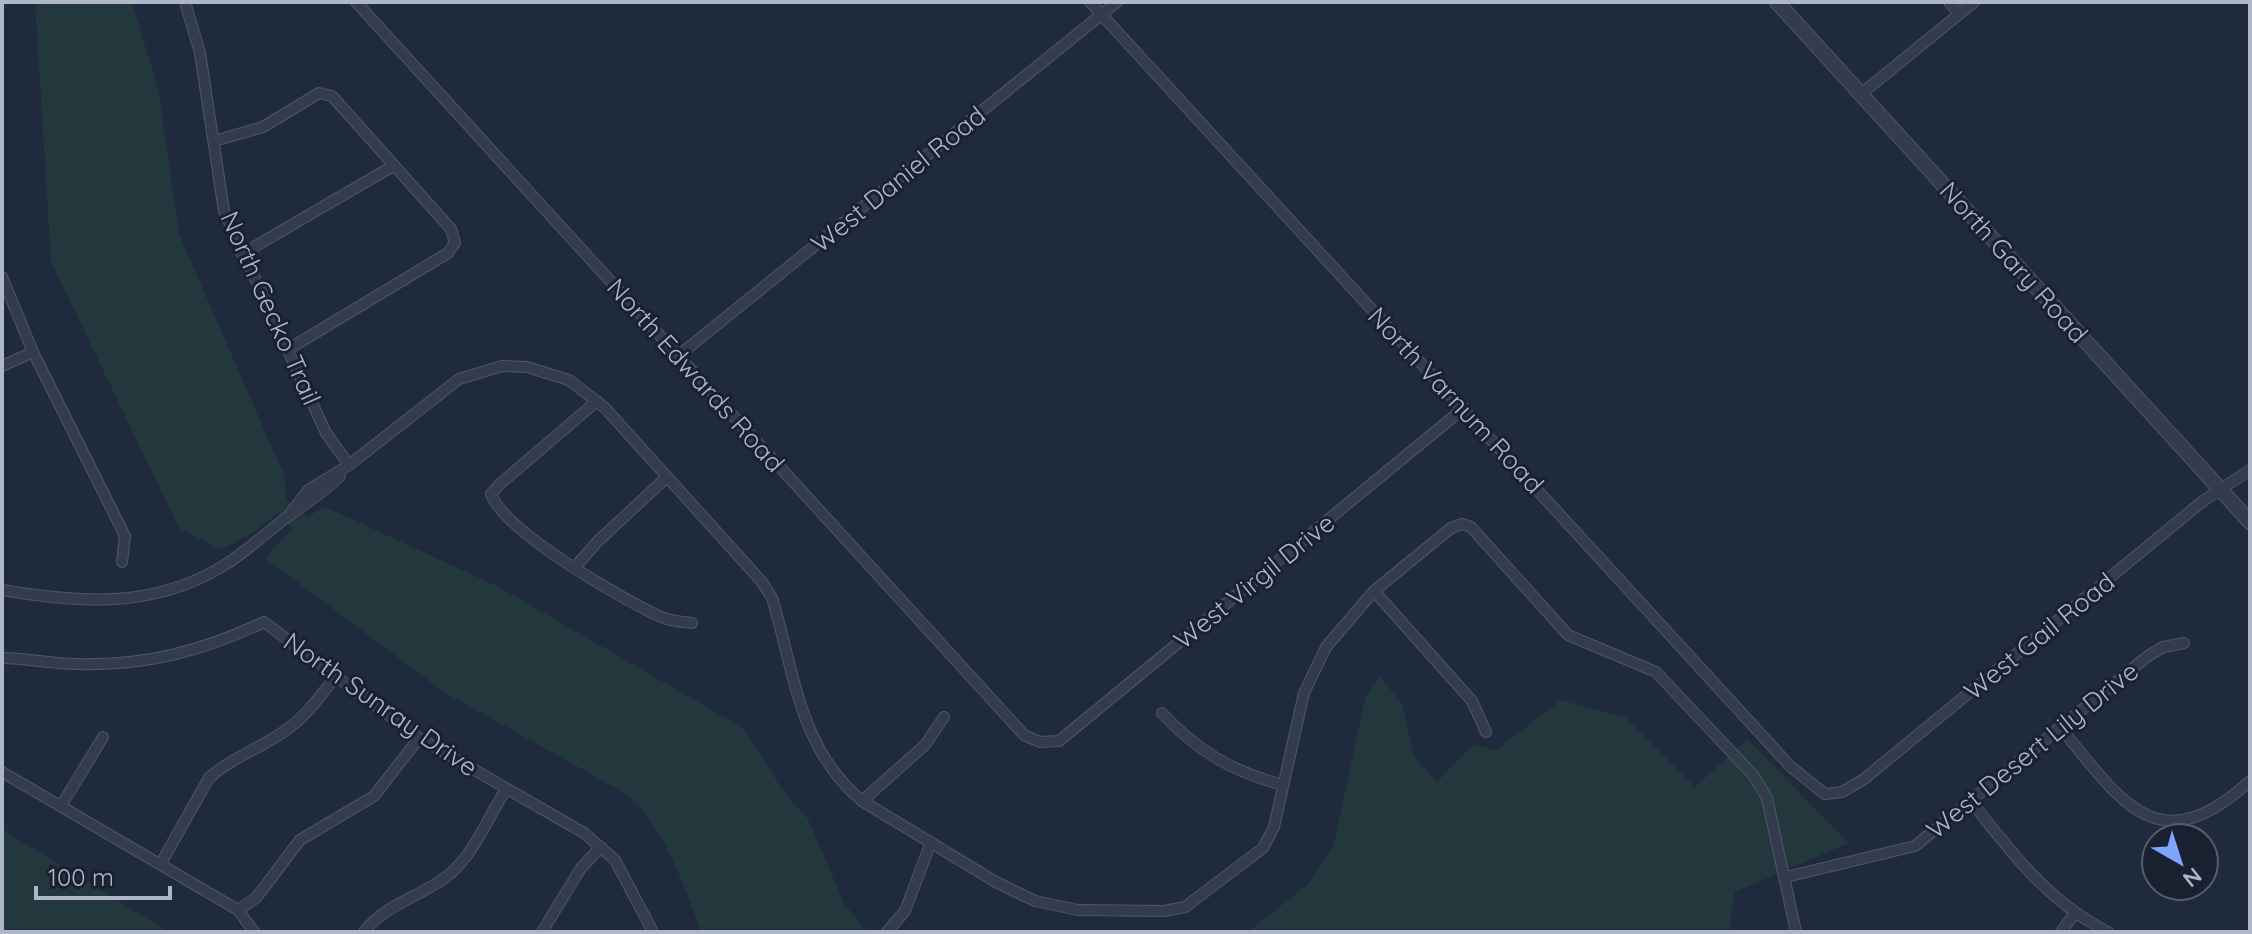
<svg xmlns="http://www.w3.org/2000/svg" width="2252" height="934" viewBox="0 0 2252 934" font-family="Quicksand,sans-serif">
<rect width="100%" height="100%" fill="#1f2a3c"/>
<g fill="#22383d">
<path d="M35 2H132L159 92 179 234 284 475 287 500 308 517 324 506 499 587 743 728 784 792 808 819 844 903 867 932H702C682 884 667 831 628 795L444 692 265 558 292 528 278 513 254 532 221 550 179 528 51 262Z"/>
<polygon points="1380,677 1402,703 1414,756 1437,782 1473,744 1496,750 1561,700 1626,718 1695,787 1747,739 1849,843 1735,892 1729,932 1248,932 1308,884 1333,847 1366,695"/>
<polygon points="2,829 168,932 2,932"/>
</g>
<g fill="none" stroke-linecap="round" stroke-linejoin="round">
<defs>
<g id="minor">
<polyline points="185,2 200,53 224,211 326,433 349,465"/>
<polyline points="356,2 1024,735 1040,742 1059,741 1464,408"/>
<polyline points="1090,2 1791,767 1825,794 1842,792 1864,779 2203,501 2250,470"/>
<polyline points="1949,2 1959,14"/>
<polyline points="1861,94 1974,2"/>
<polyline points="214,141 263,127 319,93 332,96 451,229 455,243 448,253 287,350"/>
<polyline points="242,254 393,166"/>
<polyline points="2,277 33,352 125,536 122,562"/>
<polyline points="678,356 1117,2"/>
<polyline points="2,366 33,352"/>
<path d="M597 401 500 484 491 494C505 532 622 599 661 617 670 621 682 622 692 623"/>
<path d="M290 514 308 490 349 465 459 379 502 366 527 367 569 380 605 408 762 582 772 598C795 673 798 747 862 801L996 882 1035 901 1078 910 1164 911 1185 907 1263 848 1274 827 1304 693 1326 647 1374 591 1451 528 1462 524 1471 527 1568 635 1656 672 1754 776 1767 798 1796 932"/>
<polyline points="576,566 597,542 667,477"/>
<path d="M2 590C79 603 153 609 223 566 246 552 266 533 287 517 305 503 323 494 340 476"/>
<polyline points="1374,591 1472,701 1486,732"/>
<path d="M2 658C27 658 52 664 77 664 146 666 202 651 264 622L419 738 584 833 615 860 653 932"/>
<path d="M1162 713C1197 751 1233 772 1283 785"/>
<path d="M2060 727C2121 801 2157 865 2250 781"/>
<polyline points="2,772 238,910 254,932"/>
<path d="M1970 800C2011 852 2048 902 2108 932"/>
<polyline points="862,801 925,745 944,717"/>
<polyline points="61,806 103,737"/>
<path d="M161 863 209 778C233 756 265 747 290 727 309 713 322 693 337 675"/>
<polyline points="1786,877 1915,846 2148,656 2163,647 2184,643"/>
<polyline points="238,910 256,898 300,840 374,796 419,738"/>
<path d="M364 932C386 903 424 896 451 873 476 851 488 816 506 790"/>
<polyline points="542,932 581,868 601,847"/>
<polyline points="887,932 905,911 931,842"/>
<polyline points="2061,932 2075,913"/>
</g>
<polyline id="tertiary" points="1777,2 2250,522"/>
</defs>
<use href="#minor" stroke="#4e5767" stroke-width="12"/>
<use href="#tertiary" stroke="#4e5767" stroke-width="16"/>
<use href="#minor" stroke="#333c4c" stroke-width="10"/>
<use href="#tertiary" stroke="#333c4c" stroke-width="14"/>
</g>
<g text-anchor="middle" dominant-baseline="central" stroke-width="6" stroke-linejoin="round" paint-order="stroke">
<g font-size="26" fill="#aeb7c8" stroke="#192131">
<text transform="translate(898 179) rotate(-39)">West Daniel Road</text>
<text transform="translate(2014 262) rotate(48)">North Gary Road</text>
<text transform="translate(271 308) rotate(66)">North Gecko Trail</text>
<text transform="translate(696 375) rotate(48)">North Edwards Road</text>
<text transform="translate(1456 400) rotate(47)">North Varnum Road</text>
<text transform="translate(1254 581) rotate(-39)">West Virgil Drive</text>
<text transform="translate(2039 636) rotate(-39)">West Gail Road</text>
<text transform="translate(381 704) rotate(35)">North Sunray Drive</text>
<text transform="translate(2032 750) rotate(-39)">West Desert Lily Drive</text>
</g>
</g>
<rect width="2252" height="934" fill="none" stroke="#aeb7c8" stroke-width="8"/>
<g transform="translate(2180 862) rotate(141)"><circle r="38" fill="#192131" stroke="#555d6d" stroke-width="2"/>
<path d="M0-6L14 30L0 20L-14 30Z" fill="#7da7ff"/>
<text y="-12" font-size="22" font-weight="bold" text-anchor="middle" fill="#aeb7c8">N</text>
</g>
<path d="M36 886v12h134v-12" fill="none" stroke="#aeb7c8" stroke-width="4"/>
<text x="48" y="886" font-size="24" fill="#aeb7c8" stroke="#192131" stroke-width="6" paint-order="stroke">100 m</text>
</svg>
